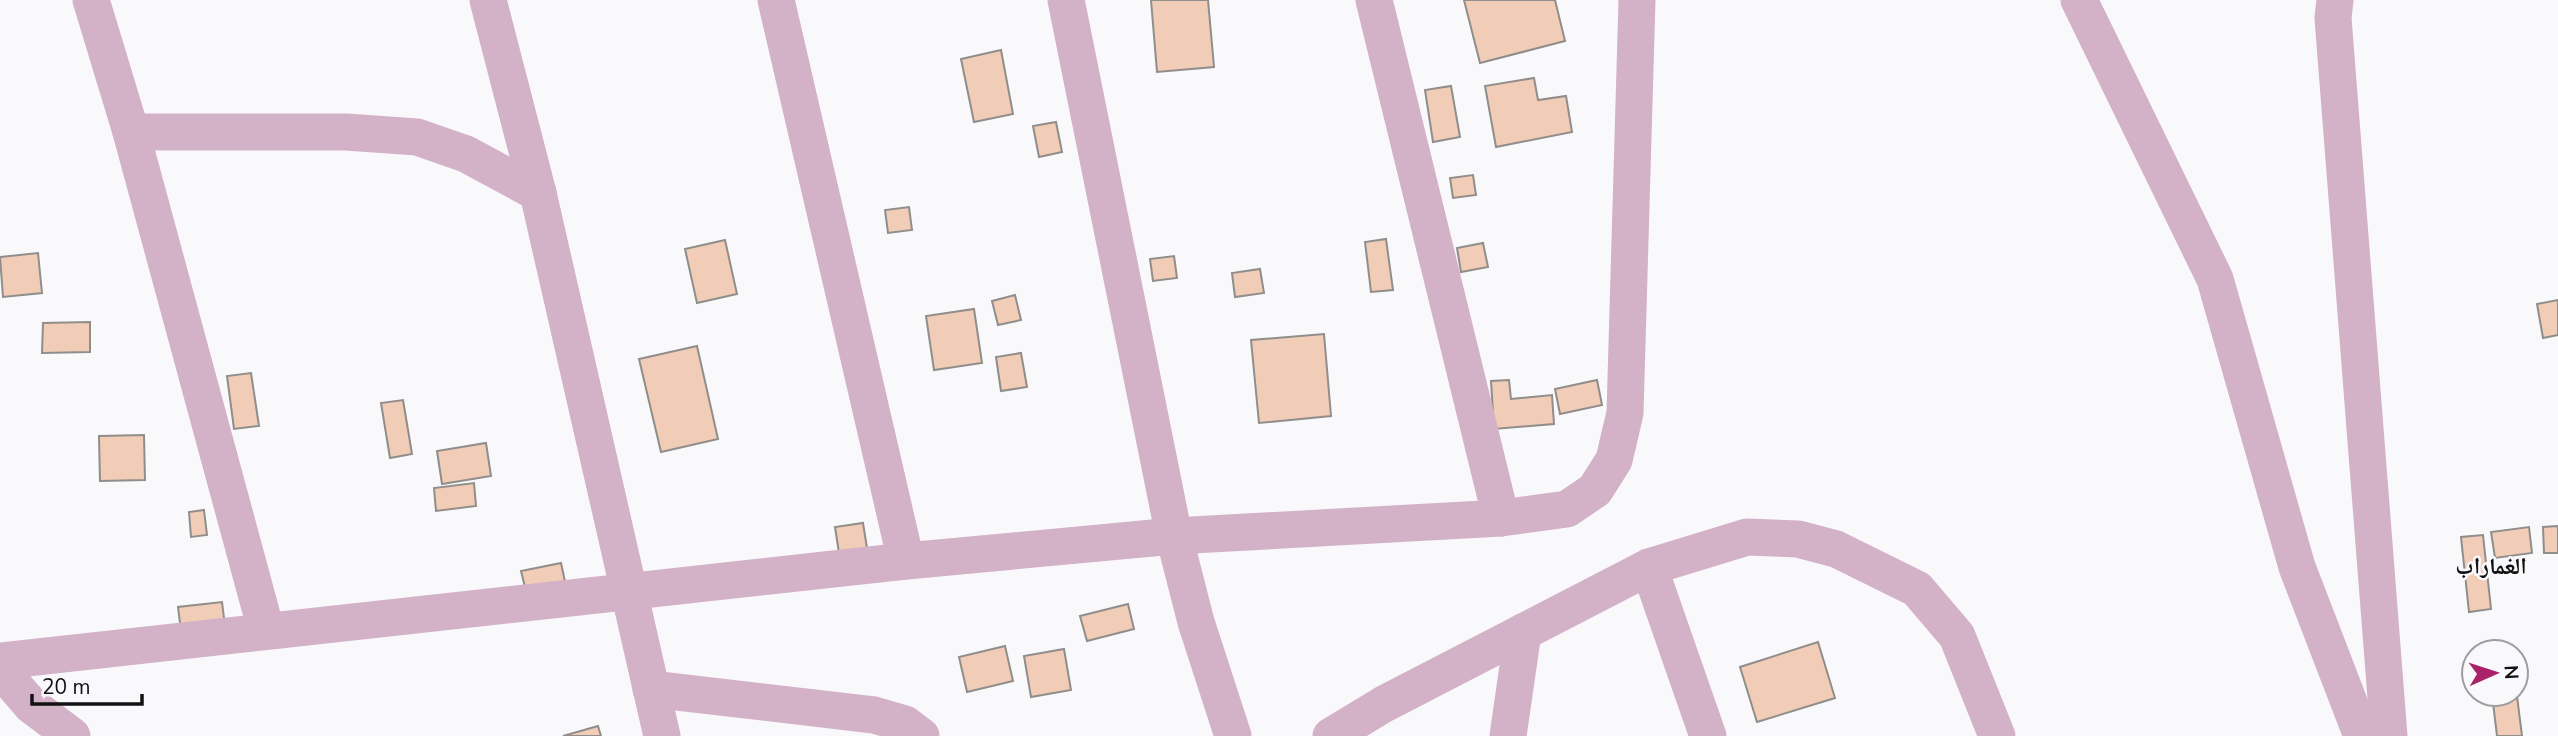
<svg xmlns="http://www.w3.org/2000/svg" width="2558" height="736" viewBox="0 0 2558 736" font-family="'Nunito Sans','Noto Naskh Arabic',sans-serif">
<rect width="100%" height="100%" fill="#f9f9fc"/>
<g fill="#f1cdb7" stroke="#908d8b" stroke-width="2">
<polygon points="1151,0 1208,0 1214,67 1157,72"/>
<polygon points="1464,0 1555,0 1565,41 1480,63"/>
<polygon points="1001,50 1013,114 974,122 961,59"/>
<polygon points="1534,78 1538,100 1566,96 1572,132 1496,147 1485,86"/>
<polygon points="1451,86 1460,137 1433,142 1425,90"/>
<polygon points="1056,122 1062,152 1039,157 1033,126"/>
<polygon points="1473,175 1476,195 1453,198 1450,178"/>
<polygon points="909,207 912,230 888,233 885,210"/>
<polygon points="1386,239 1393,290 1371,292 1365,242"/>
<polygon points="725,240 737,294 697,303 685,249"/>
<polygon points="1483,243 1488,267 1461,272 1457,248"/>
<polygon points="38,253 42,293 3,297 0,257"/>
<polygon points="1174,256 1177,278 1153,281 1150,259"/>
<polygon points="1260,269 1264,293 1235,297 1232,273"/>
<polygon points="1015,295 1021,320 998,325 992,301"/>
<polygon points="2558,300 2558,335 2543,338 2537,304"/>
<polygon points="974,309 982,363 934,370 926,316"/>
<polygon points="90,322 90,352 42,353 43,323"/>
<polygon points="1324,334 1331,416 1259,423 1251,340"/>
<polygon points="697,346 718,439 661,452 639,359"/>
<polygon points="1021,353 1027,387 1001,391 996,357"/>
<polygon points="251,373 259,426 234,429 227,376"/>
<polygon points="1509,380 1511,399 1552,395 1554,424 1494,429 1491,381"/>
<polygon points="1597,380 1602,405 1560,414 1555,389"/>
<polygon points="403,400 412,454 390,458 381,403"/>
<polygon points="144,435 145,480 100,481 99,436"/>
<polygon points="486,443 491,476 442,484 437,451"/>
<polygon points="474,483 476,506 436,511 434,488"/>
<polygon points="204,510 207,535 191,537 189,512"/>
<polygon points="863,523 867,548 839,553 835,527"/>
<polygon points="2558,526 2558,553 2544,553 2543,527"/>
<polygon points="2529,527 2532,553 2495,558 2491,532"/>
<polygon points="2483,535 2491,609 2469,612 2461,537"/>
<polygon points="561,563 566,586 527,595 521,571"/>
<polygon points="222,602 225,626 181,631 178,607"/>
<polygon points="1128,604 1134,629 1087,641 1080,616"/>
<polygon points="1818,642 1835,698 1757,722 1740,667"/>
<polygon points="1005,646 1013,681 967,692 959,657"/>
<polygon points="1064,649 1071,690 1031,697 1024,656"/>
<polygon points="2516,688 2522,736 2497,736 2492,694 2516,694"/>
<polygon points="598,726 601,736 563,736"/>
</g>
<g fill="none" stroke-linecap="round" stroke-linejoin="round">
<g stroke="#d3b1c7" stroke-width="37">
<polyline points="91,0 131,132 266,630"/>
<polyline points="488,0 538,193 662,736"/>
<polyline points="776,0 906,561"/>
<polyline points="1066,0 1174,536 1196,622 1233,736"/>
<polyline points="1374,0 1501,518"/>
<polyline points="2079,0 2215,279 2297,567 2362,736"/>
<polyline points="2335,0 2333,18 2389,736"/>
<polyline points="131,132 346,132 417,137 466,154 538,193"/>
<polyline points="1649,567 1708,736"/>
<polyline points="0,661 906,561 1174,536 1501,518 1567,509 1595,490 1614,460 1625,413 1637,0"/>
<polyline points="0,669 31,705 72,736"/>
<polyline points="651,689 874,715 905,724 921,736"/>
<polyline points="1331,736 1384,704 1649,567 1747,537 1798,539 1836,549 1917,589 1957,636 1997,736"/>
<polyline points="1508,736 1523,632"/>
</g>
</g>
<g text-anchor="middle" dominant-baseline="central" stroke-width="5" stroke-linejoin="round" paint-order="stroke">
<g font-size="23" font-weight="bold" fill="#121213" stroke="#f9f9fc">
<text x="2491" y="566">الغماراب</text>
</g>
</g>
<g transform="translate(2495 673) rotate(87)"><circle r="33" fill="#f9f9fc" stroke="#9d9d9f" stroke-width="2"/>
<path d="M0-5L12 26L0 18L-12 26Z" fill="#a82169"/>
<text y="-10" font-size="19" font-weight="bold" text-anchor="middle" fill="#121213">N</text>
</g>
<path d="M32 694v10h110v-10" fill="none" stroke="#121213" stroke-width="3.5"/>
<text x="42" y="694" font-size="21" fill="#121213" stroke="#f9f9fc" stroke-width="5" paint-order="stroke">20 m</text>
</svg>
